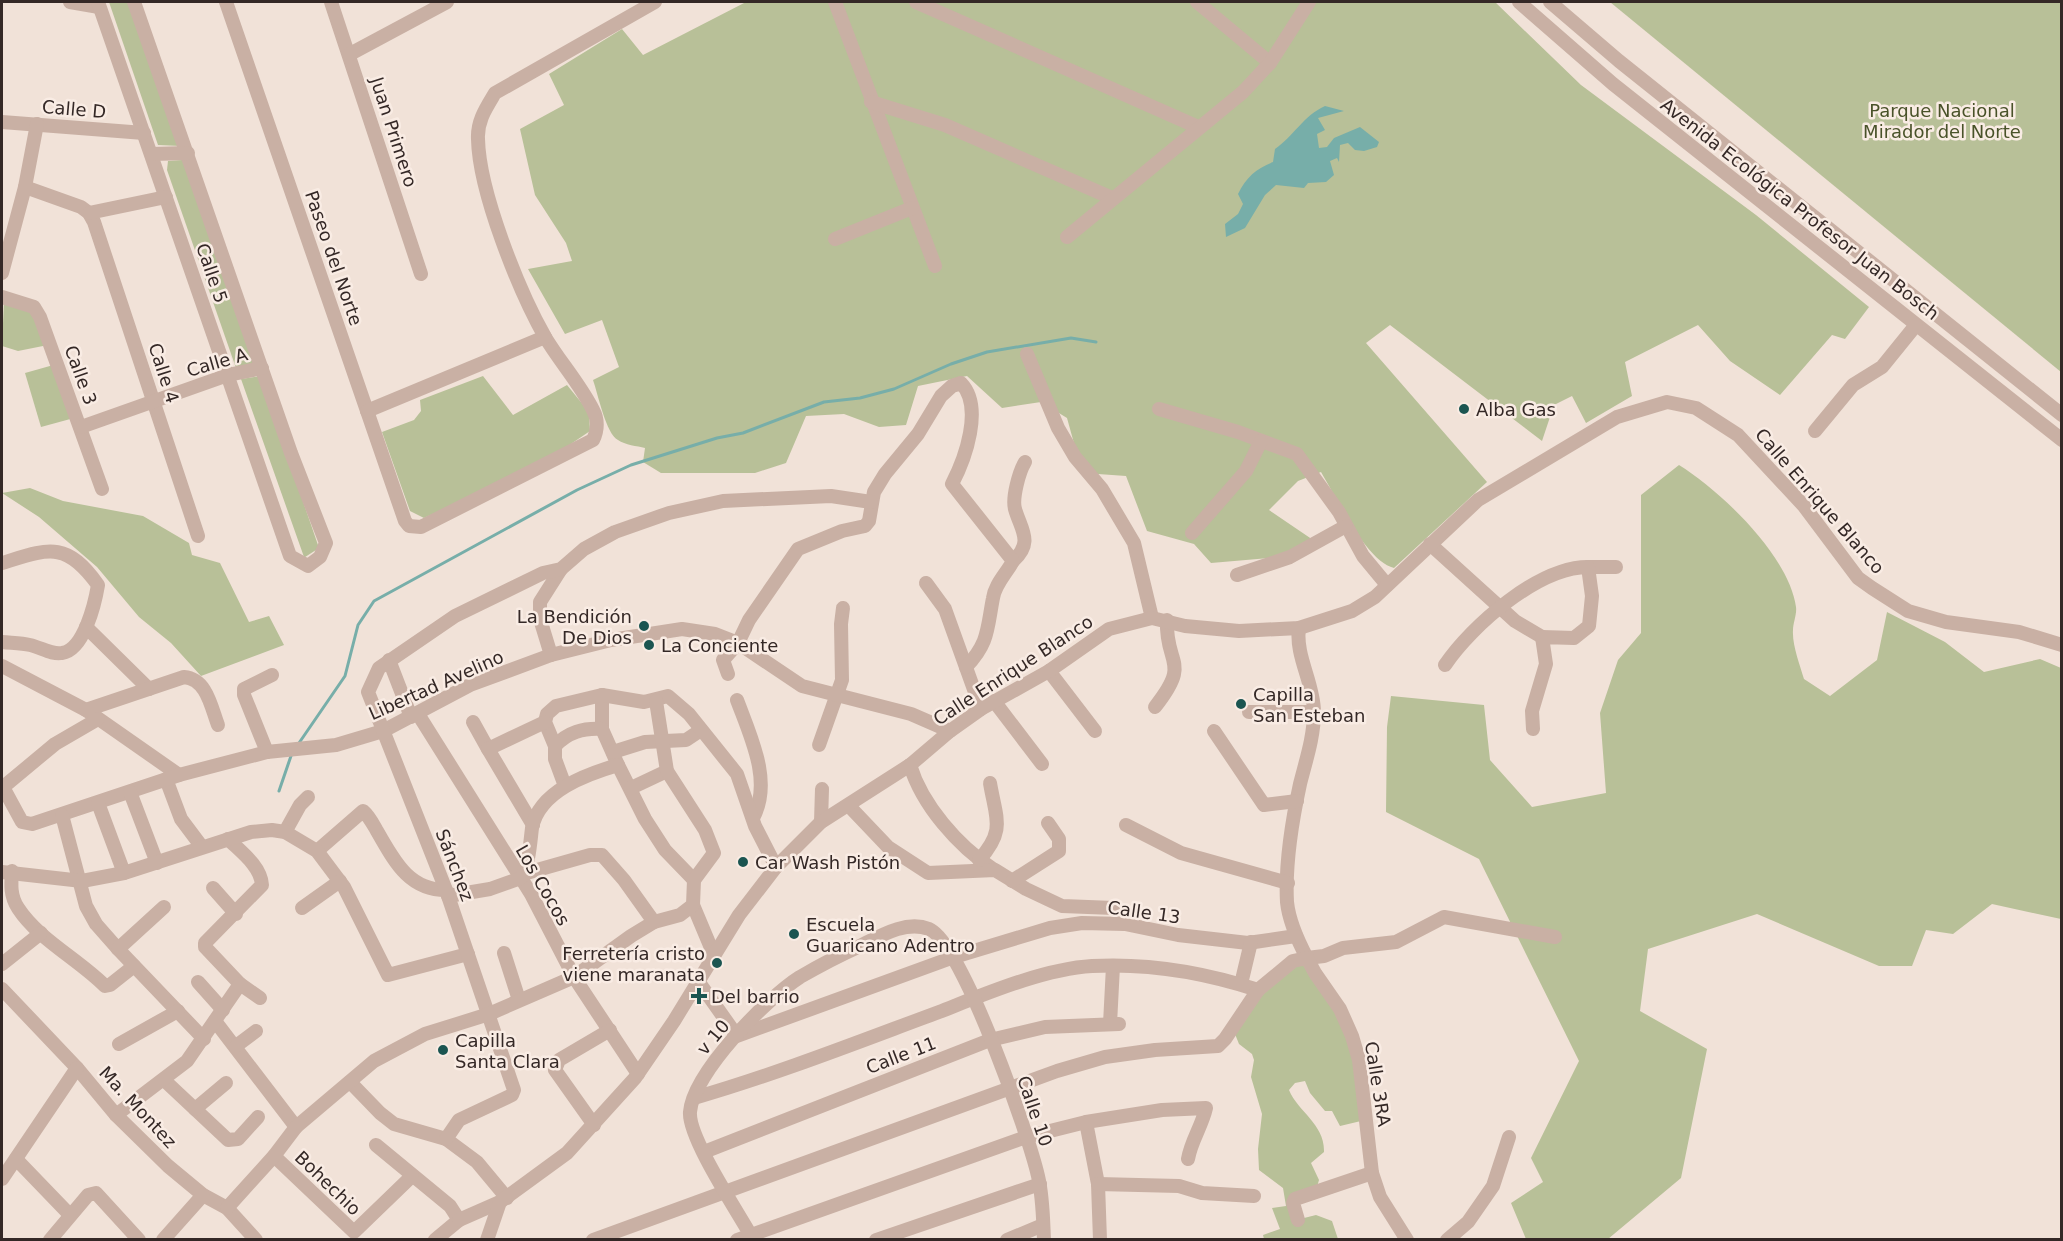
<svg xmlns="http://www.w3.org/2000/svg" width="2063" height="1241" viewBox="0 0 2063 1241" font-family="'DejaVu Sans',sans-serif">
<rect width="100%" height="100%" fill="#f1e2d8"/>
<g fill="#b8c098">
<polygon points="109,2 131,2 181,146 158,145"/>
<path d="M746 2H1495L1581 85 1756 215 1869 307 1845 339 1832 335 1780 395 1730 361 1698 325 1625 362 1632 396 1586 423 1572 396 1554 405 1542 441 1390 325 1366 343 1487 482 1394 568C1366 561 1336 497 1321 472L1298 481 1269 510 1319 544 1292 556 1211 563 1194 544 1147 531 1126 476 1098 474 1080 465 1067 418 1041 402 1002 408 967 376 918 386 906 425 879 427 844 414 806 416 786 463 755 473H661L643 462 645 448C637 446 625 445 618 440 606 434 598 394 593 380L619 367 602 320 565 334 528 269 572 261 566 243 535 195 520 129 564 105 549 74 622 29 643 55Z"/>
<polygon points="1610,2 2061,2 2061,372"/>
<polygon points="182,160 187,163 260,362 236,368 167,170 168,161"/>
<polygon points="4,301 34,308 48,345 18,351 2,346"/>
<polygon points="57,364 74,418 41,427 25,373"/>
<polygon points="260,376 319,548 299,561 304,557 241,379"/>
<polygon points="483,376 513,415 567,385 589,412 590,431 543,463 424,518 410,511 382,432 414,420 421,411 420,400"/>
<path d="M1679 465C1721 491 1789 556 1796 607 1797 614 1793 623 1793 630 1792 645 1800 665 1804 679L1830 696 1877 660 1887 612 1945 642 1984 672 2040 659 2061 668V919L1992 904 1953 934 1926 930 1912 966H1879L1757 914 1648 949 1640 1011 1707 1049 1681 1178 1608 1239H1526L1511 1203 1543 1182 1531 1158 1579 1061 1479 859 1386 812 1387 727 1391 696 1484 705 1490 760 1532 807 1606 793 1600 713 1618 660 1641 633V495Z"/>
<polygon points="30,488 63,501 143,516 189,543 192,555 220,563 249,622 269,616 284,645 201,676 171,643 139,617 97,567 39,517 2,493"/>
<path d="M1303 961 1351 1035 1361 1121 1340 1126 1332 1111H1325L1310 1093 1305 1081 1295 1083 1289 1090C1298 1112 1325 1124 1324 1152L1311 1163 1319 1180 1316 1190 1297 1200 1304 1218 1316 1215 1332 1221 1338 1239H1264L1263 1235 1280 1229 1272 1208 1286 1206 1283 1188 1259 1170 1258 1149 1262 1114 1251 1077 1254 1060 1252 1054 1239 1044 1235 1034 1252 999Z"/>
</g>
<path fill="#77aea9" d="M1325 106 1344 111 1318 118 1325 130 1317 134 1319 148 1327 147 1334 138 1360 127 1379 142 1377 147 1364 151 1355 150 1348 143 1340 145 1339 162 1337 158 1330 161 1334 175 1326 182 1308 183 1304 188 1276 185 1265 195 1245 228 1226 237 1225 224 1238 214 1243 204 1238 194C1246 177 1257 168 1273 162L1275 149C1294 136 1303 116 1325 106Z"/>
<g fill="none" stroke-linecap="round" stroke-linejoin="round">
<g stroke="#77aea9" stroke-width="3">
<polyline points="299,743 345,676 358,625 374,601 577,490 631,465 717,438 743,433 824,402 860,398 894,389 951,364 987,352 1071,338 1096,342"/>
<polyline points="279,791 292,753"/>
</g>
<g stroke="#c9b0a4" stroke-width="14">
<polyline points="70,2 99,7"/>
<polyline points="98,2 290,556 308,566 320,557 326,543 291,453 134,2"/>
<path d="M226 2 405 521 409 526 421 527 593 440C598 430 598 419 593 410 580 384 560 362 545 337 519 291 479 192 478 139 477 121 486 108 495 93L655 2"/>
<polyline points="331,2 421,274"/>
<polyline points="835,2 935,266"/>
<polyline points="916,2 1198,127"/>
<polyline points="1197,2 1270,63"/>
<polyline points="1519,2 1613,84 2062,440"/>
<polyline points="1550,2 1619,61 2062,415"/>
<polyline points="350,54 447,2"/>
<polyline points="871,102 945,125 1112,198"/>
<polyline points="2,122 144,133"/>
<polyline points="152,154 188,153"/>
<polyline points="25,187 81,207 89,213 94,222 198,536"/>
<polyline points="89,213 166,197"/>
<polyline points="1067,237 1243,92 1270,63 1309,2"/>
<polyline points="835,239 912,208"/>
<polyline points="2,273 25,187 37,124"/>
<polyline points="2,297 34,307 40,317 102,489"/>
<polyline points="1027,354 1058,428 1075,457 1102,489 1134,543 1152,618"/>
<polyline points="1159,409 1238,432 1297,454 1339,512 1363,556 1387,585"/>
<polyline points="367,411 545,337"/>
<polyline points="81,427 228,375 262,368"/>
<polyline points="1815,431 1853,385 1882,367 1916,325"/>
<polyline points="1192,533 1246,471 1261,441"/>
<polyline points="1430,544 1515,621 1542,637"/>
<path d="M1013 561C1034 542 1021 530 1015 509 1012 498 1019 472 1025 462"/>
<path d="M2 563C48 549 66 540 98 585 95 603 84 650 62 653 52 655 40 647 30 645 21 643 11 643 2 642"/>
<polyline points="1588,567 1616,567"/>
<polyline points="1237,575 1290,557 1346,526"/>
<polyline points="926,583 945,609 981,709"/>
<polyline points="86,627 149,689"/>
<path d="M1299 628C1295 656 1314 683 1314 712 1314 737 1306 760 1300 784 1292 821 1285 865 1287 902 1289 922 1298 941 1307 958L1324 956 1343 948 1396 942 1444 917 1555 937"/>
<polyline points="551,655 540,619 540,602 561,569"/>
<polyline points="389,660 411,717"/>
<path d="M1445 665C1472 625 1539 567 1588 567L1592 596 1589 626 1574 638 1542 637 1546 664 1532 711 1533 729"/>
<polyline points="2,666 86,710 179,775"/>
<polyline points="1049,671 1095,731"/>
<path d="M728 674 723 660 738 643 749 620 798 549 842 531 865 526 869 521 874 492 885 474 918 434 941 396 952 386 961 383C984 407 965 459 952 484L1013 561C1006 574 995 584 993 598 987 629 989 643 966 667"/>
<polyline points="602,695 602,729 618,765 645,819 665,850 694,880"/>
<path d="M737 700C750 735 773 782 753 818"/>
<polyline points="994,701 1042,764"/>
<path d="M1155 707C1192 660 1165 666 1167 620"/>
<path d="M86 710 184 677C207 679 211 707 218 725"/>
<polyline points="1249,712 1314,712"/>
<polyline points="418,714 531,894 574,977 638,1074"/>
<polyline points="473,722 488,749"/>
<polyline points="1214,731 1264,805 1297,801"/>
<polyline points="819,745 842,680 841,624 843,608"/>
<path d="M555 746C568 732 583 728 602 729"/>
<polyline points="267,752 244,695 244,689 272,675"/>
<polyline points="613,752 645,742 686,740 701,730"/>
<path d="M910 765C922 805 958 846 993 869"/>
<polyline points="166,779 181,819 202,847"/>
<polyline points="565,786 555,759 555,746 545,722 547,714 556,706 602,695 644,702 668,696 689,714 737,774 755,826 776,867"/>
<polyline points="3,787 22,822 32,824 179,775 267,752 336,745 383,731 470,685 551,655 611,640 682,629 715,634 738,643 802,686 911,714 950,731"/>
<polyline points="2,788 55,744 98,719"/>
<polyline points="631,788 667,771"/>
<polyline points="130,792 157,863"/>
<polyline points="98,803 124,873"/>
<polyline points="849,806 888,847 928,873 995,870 1026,889 1062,906 1114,908 1119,910 1125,924"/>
<polyline points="62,815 86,906 96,924 118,949"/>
<polyline points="821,822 822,789"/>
<polyline points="533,825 488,749 545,722"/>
<polyline points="1126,825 1181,853 1288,883"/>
<polyline points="285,832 300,805 308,797"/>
<path d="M228 839C240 851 261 866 262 885L205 943V947L240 984"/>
<path d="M317 851 363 811C369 816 373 824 377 831 394 860 408 890 446 890"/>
<path d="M979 860C1006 830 996 819 990 783"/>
<path d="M12 871C11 884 10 896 18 908 38 939 78 959 105 986L110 985 134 966"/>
<polyline points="2,872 82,881 124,873 251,832 272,830 285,832 317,851 344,887 388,975 468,954"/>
<polyline points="523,874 590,855 602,855 624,880 654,922"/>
<polyline points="1012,881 1059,851 1059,839 1048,823"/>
<polyline points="213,888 236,914"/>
<path d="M448 896 490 889 521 878C529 865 530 844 532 828 539 791 587 774 618 765"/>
<polyline points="693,905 714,955"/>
<polyline points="164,907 118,949 204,1039"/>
<polyline points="302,908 340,881"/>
<polyline points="504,953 519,1000"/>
<polyline points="2,964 41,933"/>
<polyline points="698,981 737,1036 954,957 1050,928 1082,923 1125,924 1178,935 1248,943 1296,936"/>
<polyline points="198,982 223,1010"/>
<polyline points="1241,984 1251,942"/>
<polyline points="2,989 77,1068 116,1115 168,1166 203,1195 227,1208 256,1240"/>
<polyline points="215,1021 296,1127"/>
<polyline points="1110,1024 1113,966"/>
<polyline points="119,1044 178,1011"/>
<polyline points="236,1046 256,1031"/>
<polyline points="164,1080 228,1140 238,1139 258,1117"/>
<polyline points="350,1082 380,1113 394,1124 446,1139 477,1162 507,1198"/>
<path d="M694 1098C777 1074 858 1042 939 1012 985 994 1043 969 1092 966 1147 963 1206 973 1258 990"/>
<polyline points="195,1109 226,1083"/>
<polyline points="116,1115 187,1061 240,984 260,998"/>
<polyline points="1086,1122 1098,1184 1100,1240"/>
<polyline points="594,1125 555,1070 559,1060 610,1030"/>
<polyline points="446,1139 459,1120 512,1095 514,1090 446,890 368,692 379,668 455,616 543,573 561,569 584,549 615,532 669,513 723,501 831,496 871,502"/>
<polyline points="376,1145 450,1206 459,1220 435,1240"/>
<polyline points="704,1152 990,1040 1045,1027 1119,1024"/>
<polyline points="274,1156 354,1232 412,1176"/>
<polyline points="16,1159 69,1214"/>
<polyline points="2,1179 77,1068"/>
<polyline points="1098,1184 1179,1186 1202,1193 1254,1196"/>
<polyline points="227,1208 274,1156 296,1127 374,1061 425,1034 489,1014 574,977 631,936 654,922 680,915 693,905 694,880 714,853 705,830 667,771 656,701"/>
<polyline points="459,1220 500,1202"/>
<polyline points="1298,1220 1293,1203 1295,1199 1372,1173"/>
<polyline points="50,1240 88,1195 96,1193 139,1240"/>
<polyline points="163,1240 203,1195"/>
<polyline points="487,1240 500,1202 567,1153 635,1078 674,1021 739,915 776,867 821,822 910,765 950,731 981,709 1049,671 1109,629 1152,618 1185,626 1239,631 1299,628 1352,611 1375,597 1478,500 1617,417 1667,402 1696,408 1738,435 1804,506 1858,578 1872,588 1908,611 1946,622 2019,632 2062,645"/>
<polyline points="593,1240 1057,1071 1105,1057 1155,1050 1218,1046 1225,1039 1258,990 1293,961 1307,958 1315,973 1340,1009 1352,1036 1359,1060 1372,1173 1380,1197 1407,1240"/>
<path d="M737 1240 1026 1137 1086 1122 1162 1110 1206 1108C1202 1126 1191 1141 1188 1159"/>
<path d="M756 1240 750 1234C736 1209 688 1137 690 1112 693 1073 767 998 800 977 819 966 840 955 860 946 880 936 906 920 929 929 962 942 1029 1136 1038 1176 1043 1197 1043 1219 1044 1240"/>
<polyline points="876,1240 1040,1184"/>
<polyline points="1007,1240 1043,1225"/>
<polyline points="1447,1240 1468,1222 1493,1186 1509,1137"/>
</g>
</g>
<g fill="#1b5551" stroke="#f9ece4" stroke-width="2">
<circle cx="1464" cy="409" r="6"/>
<circle cx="644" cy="626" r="6"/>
<circle cx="649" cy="645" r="6"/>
<circle cx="1241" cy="704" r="6"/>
<circle cx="743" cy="862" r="6"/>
<circle cx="794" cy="934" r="6"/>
<circle cx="717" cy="963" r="6"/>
<path d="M696 987h6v6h6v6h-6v6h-6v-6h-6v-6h6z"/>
<circle cx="443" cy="1050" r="6"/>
</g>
<g text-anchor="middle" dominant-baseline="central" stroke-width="5" stroke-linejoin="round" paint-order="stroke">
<g font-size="18" fill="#342826" stroke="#f9ece4">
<text transform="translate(74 109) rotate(5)">Calle D</text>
<text transform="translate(394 132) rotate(72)">Juan Primero</text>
<text transform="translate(1800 209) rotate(38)">Avenida Ecológica Profesor Juan Bosch</text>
<text transform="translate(334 258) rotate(71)">Paseo del Norte</text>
<text transform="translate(212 273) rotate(71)">Calle 5</text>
<text transform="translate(217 362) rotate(-16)">Calle A</text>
<text transform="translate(164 373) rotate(72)">Calle 4</text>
<text transform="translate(81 375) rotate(70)">Calle 3</text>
<text transform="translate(1820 501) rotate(49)">Calle Enrique Blanco</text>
<text transform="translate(1013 670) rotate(-33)">Calle Enrique Blanco</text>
<text transform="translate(436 685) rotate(-24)">Libertad Avelino</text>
<text transform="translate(455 865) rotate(69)">Sánchez</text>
<text transform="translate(543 885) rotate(60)">Los Cocos</text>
<text transform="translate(1144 912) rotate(8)">Calle 13</text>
<text transform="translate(713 1037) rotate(-50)">v 10</text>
<text transform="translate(901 1055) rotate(-21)">Calle 11</text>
<text transform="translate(1378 1084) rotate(81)">Calle 3RA</text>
<text transform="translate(138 1107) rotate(47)">Ma. Montez</text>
<text transform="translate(1035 1111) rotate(71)">Calle 10</text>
<text transform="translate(328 1183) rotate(44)">Bohechio</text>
</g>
<g font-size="18" fill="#495229" stroke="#f9ece4">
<text x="1942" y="110">Parque Nacional<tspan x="1942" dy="21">Mirador del Norte</tspan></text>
</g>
<g font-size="18" fill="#342826" stroke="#f9ece4" text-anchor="start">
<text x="1476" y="409">Alba Gas</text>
<text x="632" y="616" text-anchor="end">La Bendición<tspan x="632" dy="21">De Dios</tspan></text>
<text x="661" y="645">La Conciente</text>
<text x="1253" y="694">Capilla<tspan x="1253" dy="21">San Esteban</tspan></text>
<text x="755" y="862">Car Wash Pistón</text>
<text x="806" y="924">Escuela<tspan x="806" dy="21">Guaricano Adentro</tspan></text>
<text x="705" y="953" text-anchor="end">Ferretería cristo<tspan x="705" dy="21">viene maranata</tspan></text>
<text x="711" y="996">Del barrio</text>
<text x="455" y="1040">Capilla<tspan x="455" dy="21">Santa Clara</tspan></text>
</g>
</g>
<rect width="2063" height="1241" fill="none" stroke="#342826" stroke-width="6"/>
</svg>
